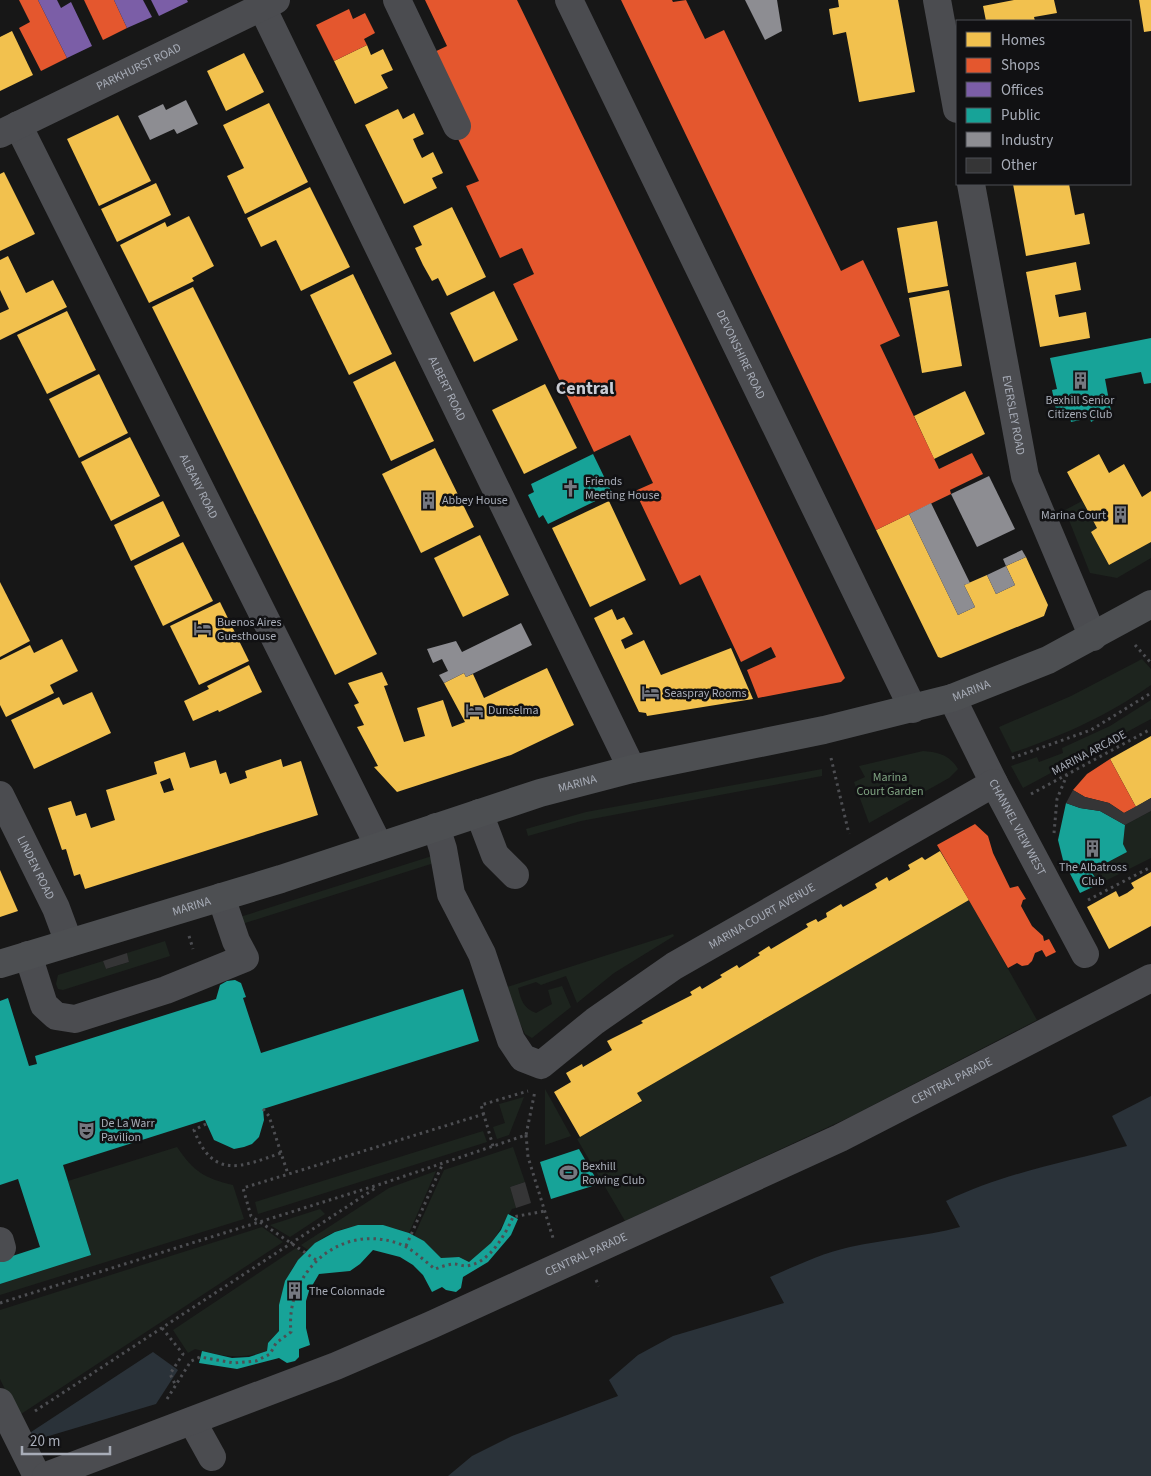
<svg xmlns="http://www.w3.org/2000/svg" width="1151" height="1476" viewBox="0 0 1151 1476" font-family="'Source Sans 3',sans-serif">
<rect width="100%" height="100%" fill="#171717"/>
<g fill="#1d241e">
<polygon points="1082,501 1097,528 1091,532 1109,565 1151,542 1151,558 1117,578 1090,573 1065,510"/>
<path d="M1142 659 1151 669V685C1105 717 1066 734 1012 753L999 727 1071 696Z"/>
<polygon points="1151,700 1151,719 1023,788 1011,766 1037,757 1039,762 1063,753 1062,748 1110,726"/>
<path d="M923 751C938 752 950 755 958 769L949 778 869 823 854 782 865 777 859 766Z"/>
<polygon points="822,769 822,776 581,821 528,836 526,829 586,812"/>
<polygon points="1151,811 1151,858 1099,884 1091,871 1127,852 1123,844 1125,825"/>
<polygon points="432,856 434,863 242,924 240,917"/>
<polygon points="969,900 1037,1020 852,1116 625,1221 577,1139 642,1102 637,1093"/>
<path d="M673 934 674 936 614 973 577 1003 566 976 541 985 536 982 518 988C521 1000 523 1008 536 1013L552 1004 548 990 562 986 571 1007 532 1038 525 1034 504 988Z"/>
<polygon points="165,941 170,956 63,990 58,989 56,984 58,975 103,961 106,969 129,962 127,953"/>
<polygon points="545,1089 571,1136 545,1145"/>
<polygon points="524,1097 509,1135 497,1139 493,1127 505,1123 499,1104"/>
<polygon points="483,1131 487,1142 258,1214 255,1202"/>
<path d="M177 1147C194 1172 204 1178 233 1185L244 1219 0 1295V1284L91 1255 68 1181Z"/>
<polygon points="513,1147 525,1182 510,1187 516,1208 512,1209 492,1243 469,1262 459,1257 441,1258 424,1241 414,1236 444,1170"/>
<path d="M436 1171 409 1233C375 1220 334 1223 308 1250L301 1245 389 1188Z"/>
<polygon points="320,1209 325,1214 290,1237 270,1225"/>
<polygon points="262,1227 283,1242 18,1416 0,1379 0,1310"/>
<path d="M296 1248 304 1254C282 1276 279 1302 279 1331L268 1343 267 1351C240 1360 221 1356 195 1349L188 1353 173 1330Z"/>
</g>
<g fill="#2a3239">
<path d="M1151 1096V1476H448L472 1456 512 1436 618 1396 609 1380 638 1355 673 1336 784 1303 770 1277C796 1266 822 1253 850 1247 886 1239 923 1237 960 1227L946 1201C1004 1173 1065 1162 1127 1146L1112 1116Z"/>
<polygon points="153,1352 178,1370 156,1404 32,1441 28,1434"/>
</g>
<g fill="#f2c14e" fill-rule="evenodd">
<polygon points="838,0 898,0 915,92 859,102 846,32 833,35 829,9 839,7"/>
<polygon points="1014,0 1054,0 1057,13 1034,17 1035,21 986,21 983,6"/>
<polygon points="1139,0 1151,0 1151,31 1144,32"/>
<polygon points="12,31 33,75 0,91 0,37"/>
<polygon points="367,45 371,55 383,49 393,70 381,75 388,88 355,104 334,61"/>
<polygon points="244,53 264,92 226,111 207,71"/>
<polygon points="269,103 308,182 245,214 227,176 244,168 223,125"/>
<polygon points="398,109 403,119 414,113 424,134 413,139 417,148 422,158 433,152 443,173 432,178 437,188 404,204 365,125"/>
<polygon points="118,115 151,181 99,206 67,139"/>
<polygon points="4,172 35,234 0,251 0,174"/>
<polygon points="156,183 171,215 117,242 101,209"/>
<polygon points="1013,184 1069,184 1075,215 1084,213 1090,244 1026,256"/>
<polygon points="310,187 350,267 301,291 276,240 261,247 247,218"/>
<polygon points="452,207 486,277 447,296 438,278 432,281 423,265 415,248 422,245 413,226"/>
<polygon points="189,216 214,266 192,278 194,281 149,303 120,245 165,222 167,227"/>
<polygon points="937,221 948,286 908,293 897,228"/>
<polygon points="8,256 26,293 53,280 67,307 0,340 0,313 9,309 0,290 0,260"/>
<polygon points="1076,262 1081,290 1055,295 1059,317 1086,312 1090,338 1040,347 1026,272"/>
<polygon points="353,274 392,354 349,375 310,295"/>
<polygon points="193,287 377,654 335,675 152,307"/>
<polygon points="949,290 962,366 922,373 909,298"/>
<polygon points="494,291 518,340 474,362 450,313"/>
<polygon points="67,311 96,370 47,394 17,335"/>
<polygon points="395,361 434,441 391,461 353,382"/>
<polygon points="99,374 128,433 79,458 49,399"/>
<polygon points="545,384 577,448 524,474 492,410"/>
<polygon points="965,391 985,434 934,459 914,416"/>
<polygon points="130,437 160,496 111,521 81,462"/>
<polygon points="435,448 474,527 421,553 382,474"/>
<polygon points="1099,454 1109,473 1124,464 1142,497 1151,491 1151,542 1109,565 1091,532 1097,528 1067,472"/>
<polygon points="163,501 180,536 131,561 114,525"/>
<polygon points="609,501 646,580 590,607 552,528"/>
<polygon points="909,514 958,615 975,607 964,585 987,575 996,594 1015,585 1006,566 1026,557 1048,605 1044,616 941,658 938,657 876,530"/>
<polygon points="480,535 509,595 463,617 434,558"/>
<polygon points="183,542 213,601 163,626 134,566"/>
<polygon points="0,582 30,641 0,657"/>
<polygon points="220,602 249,661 199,685 170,626"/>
<polygon points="612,609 617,620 624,617 633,634 621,640 625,649 644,640 661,675 731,648 753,699 647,716 646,713 639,712 594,618"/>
<polygon points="62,639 78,671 50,685 54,693 6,717 0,705 0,660 30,645 34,653"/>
<polygon points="249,665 262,692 219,712 218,710 193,721 184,701 209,689 207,686"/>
<polygon points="547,668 574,725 511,755 397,792 374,767 378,766 357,727 364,725 354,705 359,703 348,683 382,672 388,685 384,686 404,742 425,736 417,708 443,700 452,727 465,722 444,683 464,673 466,677 473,674 484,698"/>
<polygon points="92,692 111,733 34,769 11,720 59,697 63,705"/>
<polygon points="1151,736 1151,798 1136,807 1110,759"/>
<path d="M185 752 190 768 216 760 220 774 226 772 230 784 247 778 245 771 281 759 283 767 301 761 318 815 85 889 80 874 74 876 66 849 62 850 48 808 71 801 76 816 86 813 91 828 115 820 106 790 157 774 154 762ZM170 778 174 790 164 793 160 782Z"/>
<polygon points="940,851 969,900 637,1093 642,1101 580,1137 554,1092 571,1082 566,1073 582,1064 583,1067 612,1050 607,1041 643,1023 641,1021 692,995 690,992 700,986 702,989 722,977 720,975 737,965 739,968 760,955 758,953 769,946 771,949 808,927 806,924 816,919 818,922 827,917 826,913 841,904 843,907 877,888 875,884 887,877 889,881 910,869 908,865 922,857 925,860"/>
<polygon points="0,870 18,911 0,917"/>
<polygon points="1151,872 1151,926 1109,949 1087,907 1116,891 1119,897 1127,893 1134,888 1131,883"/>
</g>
<g fill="#e4572e">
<polygon points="19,0 38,0 67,58 41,71 19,28 30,22"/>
<polygon points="84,0 114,0 127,28 103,40"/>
<polygon points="425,0 517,0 845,678 841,682 758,698 747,670 776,657 771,647 741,662 700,575 680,585 635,491 653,483 630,435 594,452 513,284 534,274 522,248 500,258 466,186 479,181 455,133 430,54 447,46"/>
<polygon points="621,0 672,0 673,2 686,0 705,39 724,30 841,271 863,260 900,336 880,345 939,469 972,453 983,474 950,490 951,494 876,530"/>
<polygon points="349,9 353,19 365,13 375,33 364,39 367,45 334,61 316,25"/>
<polygon points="1110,759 1136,807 1124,813 1109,803 1085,797 1073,790 1087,774"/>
<polygon points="975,824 988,836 993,853 1010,888 1018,886 1026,899 1023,900 1021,906 1032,926 1043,936 1044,941 1049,939 1056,952 1046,957 1042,950 1035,953 1032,961 1028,965 1022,966 1017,963 1008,968 937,845"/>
</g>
<g fill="#7b5ea7">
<polygon points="38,0 57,0 61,8 71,2 92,46 67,58"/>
<polygon points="114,0 143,0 152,17 127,28"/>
<polygon points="151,0 187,0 188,2 159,16"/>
</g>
<g fill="#17a398">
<polygon points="1151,338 1151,383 1144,384 1141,372 1105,379 1111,411 1091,422 1090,418 1071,422 1069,412 1057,415 1052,390 1057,389 1050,358"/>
<polygon points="593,454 612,493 548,524 543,515 539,518 528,495 534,492 531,484"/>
<polygon points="1066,803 1080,808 1100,811 1125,825 1123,844 1127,852 1091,871 1099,884 1080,893 1063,860 1058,840"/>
<polygon points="235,980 241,983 246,997 243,998 261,1053 463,989 479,1041 263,1109 264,1120 259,1137 252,1144 244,1147 234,1149 214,1140 205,1120 63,1165 91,1255 0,1284 0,1260 40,1247 18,1179 0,1185 0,1001 8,998 29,1066 37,1064 35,1056 216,999 220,985 227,981"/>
<polygon points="579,1149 599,1184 551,1199 540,1162"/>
<polygon points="508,1214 518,1219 511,1235 488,1262 463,1277 461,1288 456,1292 446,1290 442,1287 432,1292 423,1275 413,1265 400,1257 373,1250 360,1264 350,1271 319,1274 309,1291 306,1301 306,1328 310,1345 299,1349 299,1357 295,1361 287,1363 279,1358 237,1369 199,1363 202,1351 232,1358 249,1357 267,1351 268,1343 279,1331 279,1305 285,1281 298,1260 315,1243 335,1232 358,1225 383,1225 409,1233 424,1241 441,1258 459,1257 469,1262 491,1243 501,1230"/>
</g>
<g fill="#8d8d92">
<polygon points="745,0 777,0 782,31 765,40"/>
<polygon points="186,100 198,124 177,134 174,129 150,140 138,116 163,104 166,110"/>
<polygon points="989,476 1015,529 977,547 951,494"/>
<polygon points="931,503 970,583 964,585 975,607 958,615 909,514"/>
<polygon points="1022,550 1026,557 1006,566 1003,559"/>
<polygon points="1006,566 1015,585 996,594 987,575"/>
<polygon points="521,623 532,645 466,677 464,673 444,683 439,675 448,671 442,659 433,663 427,649 456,641 462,652"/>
</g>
<g fill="#353536">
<polygon points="1073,790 1085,797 1109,803 1124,813 1151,798 1151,811 1125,825 1100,811 1080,808 1066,803"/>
<polygon points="127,953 129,962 106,969 103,961"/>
<polygon points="525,1182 531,1203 516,1208 510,1187"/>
</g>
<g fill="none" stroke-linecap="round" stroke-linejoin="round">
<g stroke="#4d4e52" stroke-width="3" stroke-dasharray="2.5 4" stroke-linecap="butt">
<polyline points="1135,645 1151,663"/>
<polyline points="831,758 849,834"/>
<polyline points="1012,758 1091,730 1151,693"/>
<polyline points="1031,794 1151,729"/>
<polyline points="1054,833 1057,799 1067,775"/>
<polyline points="1088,900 1151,867"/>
<polyline points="189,936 193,949"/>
<polyline points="263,1109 269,1116 281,1153"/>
<path d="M206 1124 194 1130C213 1180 241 1167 281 1153L288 1174"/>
<polyline points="526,1135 528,1157 553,1238"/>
<polyline points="493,1146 481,1105 528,1091"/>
<polyline points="406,1246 443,1163"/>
<polyline points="316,1260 251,1216 243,1188 484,1114"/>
<polyline points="596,1280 599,1286"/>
<polyline points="0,1303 381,1184 526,1135 535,1091"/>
<polyline points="162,1328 183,1354 170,1374 176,1386"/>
<path d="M167 1399 191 1361 200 1357 234 1363 256 1361 270 1354 276 1343 291 1332C285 1275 336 1225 394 1242 410 1246 422 1259 435 1269 441 1267 448 1264 454 1264 458 1264 462 1266 466 1266 489 1264 505 1235 513 1217L545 1211"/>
<polyline points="35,1411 377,1187"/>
</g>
<g stroke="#4b4c50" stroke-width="28">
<polyline points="397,0 457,126"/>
<path id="s1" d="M569 0 913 709"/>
<polyline points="937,0 957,109"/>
<path id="s2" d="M262 7 632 769"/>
<path id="s3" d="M18 125 379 846"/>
<path id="s4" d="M0 134 276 0"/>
<path id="s5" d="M971 184 1025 476 1093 637"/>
<path id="s6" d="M952 698 994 783 1085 954"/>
<path id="s7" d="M0 795 56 908 69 943"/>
<polyline points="479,813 495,855 515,875"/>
<path id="s8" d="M436 827 443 849 451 894 482 954 511 1040 523 1058 541 1065 595 1021 674 966 994 783"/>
<polyline points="28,955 44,1005 56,1016 75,1019 166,990 245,958 236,941 221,897"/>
<polyline points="0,1241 2,1248"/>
<polyline points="0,1402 37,1476"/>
<polyline points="192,1421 212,1457"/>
<path id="s9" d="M46 1476 336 1366 431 1325 840 1138 1151 978"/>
</g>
<path stroke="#4d4f52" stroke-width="28" id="s10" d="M0 964 281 879 540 793 632 769 824 730 952 698 1048 660 1151 604"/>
</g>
<defs>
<symbol id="building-bare" viewBox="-9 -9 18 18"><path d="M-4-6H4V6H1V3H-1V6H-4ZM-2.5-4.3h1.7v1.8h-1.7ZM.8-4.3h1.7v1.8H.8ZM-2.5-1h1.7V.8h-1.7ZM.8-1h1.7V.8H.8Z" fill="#757880" stroke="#111113" stroke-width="2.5" paint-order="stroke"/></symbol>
<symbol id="church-bare" viewBox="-9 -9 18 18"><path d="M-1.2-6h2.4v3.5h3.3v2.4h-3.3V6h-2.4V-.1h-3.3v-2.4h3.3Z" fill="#757880" stroke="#111113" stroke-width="2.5" paint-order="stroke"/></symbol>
<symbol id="hotel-bare" viewBox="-9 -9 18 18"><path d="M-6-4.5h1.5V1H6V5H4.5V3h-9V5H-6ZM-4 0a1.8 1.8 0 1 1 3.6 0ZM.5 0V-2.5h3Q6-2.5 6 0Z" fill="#757880" stroke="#111113" stroke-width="2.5" paint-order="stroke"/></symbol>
<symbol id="theatre-bare" viewBox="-9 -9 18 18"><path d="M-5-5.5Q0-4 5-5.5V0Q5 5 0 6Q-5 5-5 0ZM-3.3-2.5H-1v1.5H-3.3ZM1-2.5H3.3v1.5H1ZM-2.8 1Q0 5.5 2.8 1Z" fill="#757880" stroke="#111113" stroke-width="2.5" paint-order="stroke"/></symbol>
<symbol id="stadium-bare" viewBox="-9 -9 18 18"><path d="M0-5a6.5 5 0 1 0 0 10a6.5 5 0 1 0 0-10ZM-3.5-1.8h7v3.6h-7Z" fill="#757880" stroke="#111113" stroke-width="2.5" paint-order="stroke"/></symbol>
</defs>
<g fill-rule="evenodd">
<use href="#building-bare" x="1068" y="368" width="25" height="25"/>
<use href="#church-bare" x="558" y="476" width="25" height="25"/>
<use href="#building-bare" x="416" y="488" width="25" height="25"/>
<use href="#building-bare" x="1108" y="502" width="25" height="25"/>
<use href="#hotel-bare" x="190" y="616" width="25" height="25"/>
<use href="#hotel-bare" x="638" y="680" width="25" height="25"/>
<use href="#hotel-bare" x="462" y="698" width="25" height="25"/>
<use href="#building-bare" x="1080" y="836" width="25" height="25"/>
<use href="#theatre-bare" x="74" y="1118" width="25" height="25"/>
<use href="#stadium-bare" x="556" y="1160" width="25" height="25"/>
<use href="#building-bare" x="282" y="1278" width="25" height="25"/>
</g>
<g text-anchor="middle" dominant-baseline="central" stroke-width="5" stroke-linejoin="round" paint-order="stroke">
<g font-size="12" fill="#a8adb8" stroke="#111113">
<text stroke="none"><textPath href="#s4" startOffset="154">PARKHURST ROAD</textPath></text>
<text stroke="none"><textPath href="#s1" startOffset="394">DEVONSHIRE ROAD</textPath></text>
<text stroke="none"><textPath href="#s2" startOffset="424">ALBERT ROAD</textPath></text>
<text stroke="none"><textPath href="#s5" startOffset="235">EVERSLEY ROAD</textPath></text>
<text stroke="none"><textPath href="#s3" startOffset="404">ALBANY ROAD</textPath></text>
<text stroke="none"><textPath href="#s10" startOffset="1010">MARINA</textPath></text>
<text transform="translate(1089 753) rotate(-28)">MARINA ARCADE</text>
<text stroke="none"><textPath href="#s10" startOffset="605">MARINA</textPath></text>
<text stroke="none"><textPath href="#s6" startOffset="145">CHANNEL VIEW WEST</textPath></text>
<text stroke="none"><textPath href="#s7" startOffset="81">LINDEN ROAD</textPath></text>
<text stroke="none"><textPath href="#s10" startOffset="200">MARINA</textPath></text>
<text stroke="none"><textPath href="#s8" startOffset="535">MARINA COURT AVENUE</textPath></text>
<text stroke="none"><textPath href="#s9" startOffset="989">CENTRAL PARADE</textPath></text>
<text stroke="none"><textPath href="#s9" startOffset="584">CENTRAL PARADE</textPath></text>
</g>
<g font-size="12" fill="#a8adb8" stroke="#111113" text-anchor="start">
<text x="1080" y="400" text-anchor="middle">Bexhill Senior<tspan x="1080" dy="14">Citizens Club</tspan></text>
<text x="585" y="481">Friends<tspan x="585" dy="14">Meeting House</tspan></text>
<text x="442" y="500">Abbey House</text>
<text x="1106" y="515" text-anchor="end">Marina Court</text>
<text x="217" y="622">Buenos Aires<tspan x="217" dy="14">Guesthouse</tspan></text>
<text x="664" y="693">Seaspray Rooms</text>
<text x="488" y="710">Dunselma</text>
<text x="1093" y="867" text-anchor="middle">The Albatross<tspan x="1093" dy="14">Club</tspan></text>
<text x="101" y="1123">De La Warr<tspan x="101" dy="14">Pavilion</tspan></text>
<text x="582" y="1166">Bexhill<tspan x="582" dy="14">Rowing Club</tspan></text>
<text x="309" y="1291">The Colonnade</text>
</g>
<g font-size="12" fill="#7fa381" stroke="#111113">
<text x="890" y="777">Marina<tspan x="890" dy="14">Court Garden</tspan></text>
</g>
<g font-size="18" font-weight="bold" fill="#c9ccd4" stroke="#111113">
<text x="585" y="388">Central</text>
</g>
</g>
<rect x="956" y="20" width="175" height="165" fill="#111113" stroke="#4d4f55"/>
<rect x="966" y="32" width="25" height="15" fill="#f2c14e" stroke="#4d4f55"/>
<text x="1001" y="45" font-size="15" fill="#a8adb8">Homes</text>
<rect x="966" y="58" width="25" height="15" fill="#e4572e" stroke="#4d4f55"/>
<text x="1001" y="70" font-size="15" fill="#a8adb8">Shops</text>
<rect x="966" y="82" width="25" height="15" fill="#7b5ea7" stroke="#4d4f55"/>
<text x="1001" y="95" font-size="15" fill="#a8adb8">Offices</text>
<rect x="966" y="108" width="25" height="15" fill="#17a398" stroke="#4d4f55"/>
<text x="1001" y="120" font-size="15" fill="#a8adb8">Public</text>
<rect x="966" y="132" width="25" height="15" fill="#8d8d92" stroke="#4d4f55"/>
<text x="1001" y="145" font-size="15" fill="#a8adb8">Industry</text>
<rect x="966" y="158" width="25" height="15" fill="#353536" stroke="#4d4f55"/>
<text x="1001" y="170" font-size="15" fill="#a8adb8">Other</text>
<path d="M22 1446v8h88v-8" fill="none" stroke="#a8adb8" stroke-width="2.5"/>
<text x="30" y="1446" font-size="15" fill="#a8adb8" stroke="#111113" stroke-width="4" paint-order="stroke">20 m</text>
</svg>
